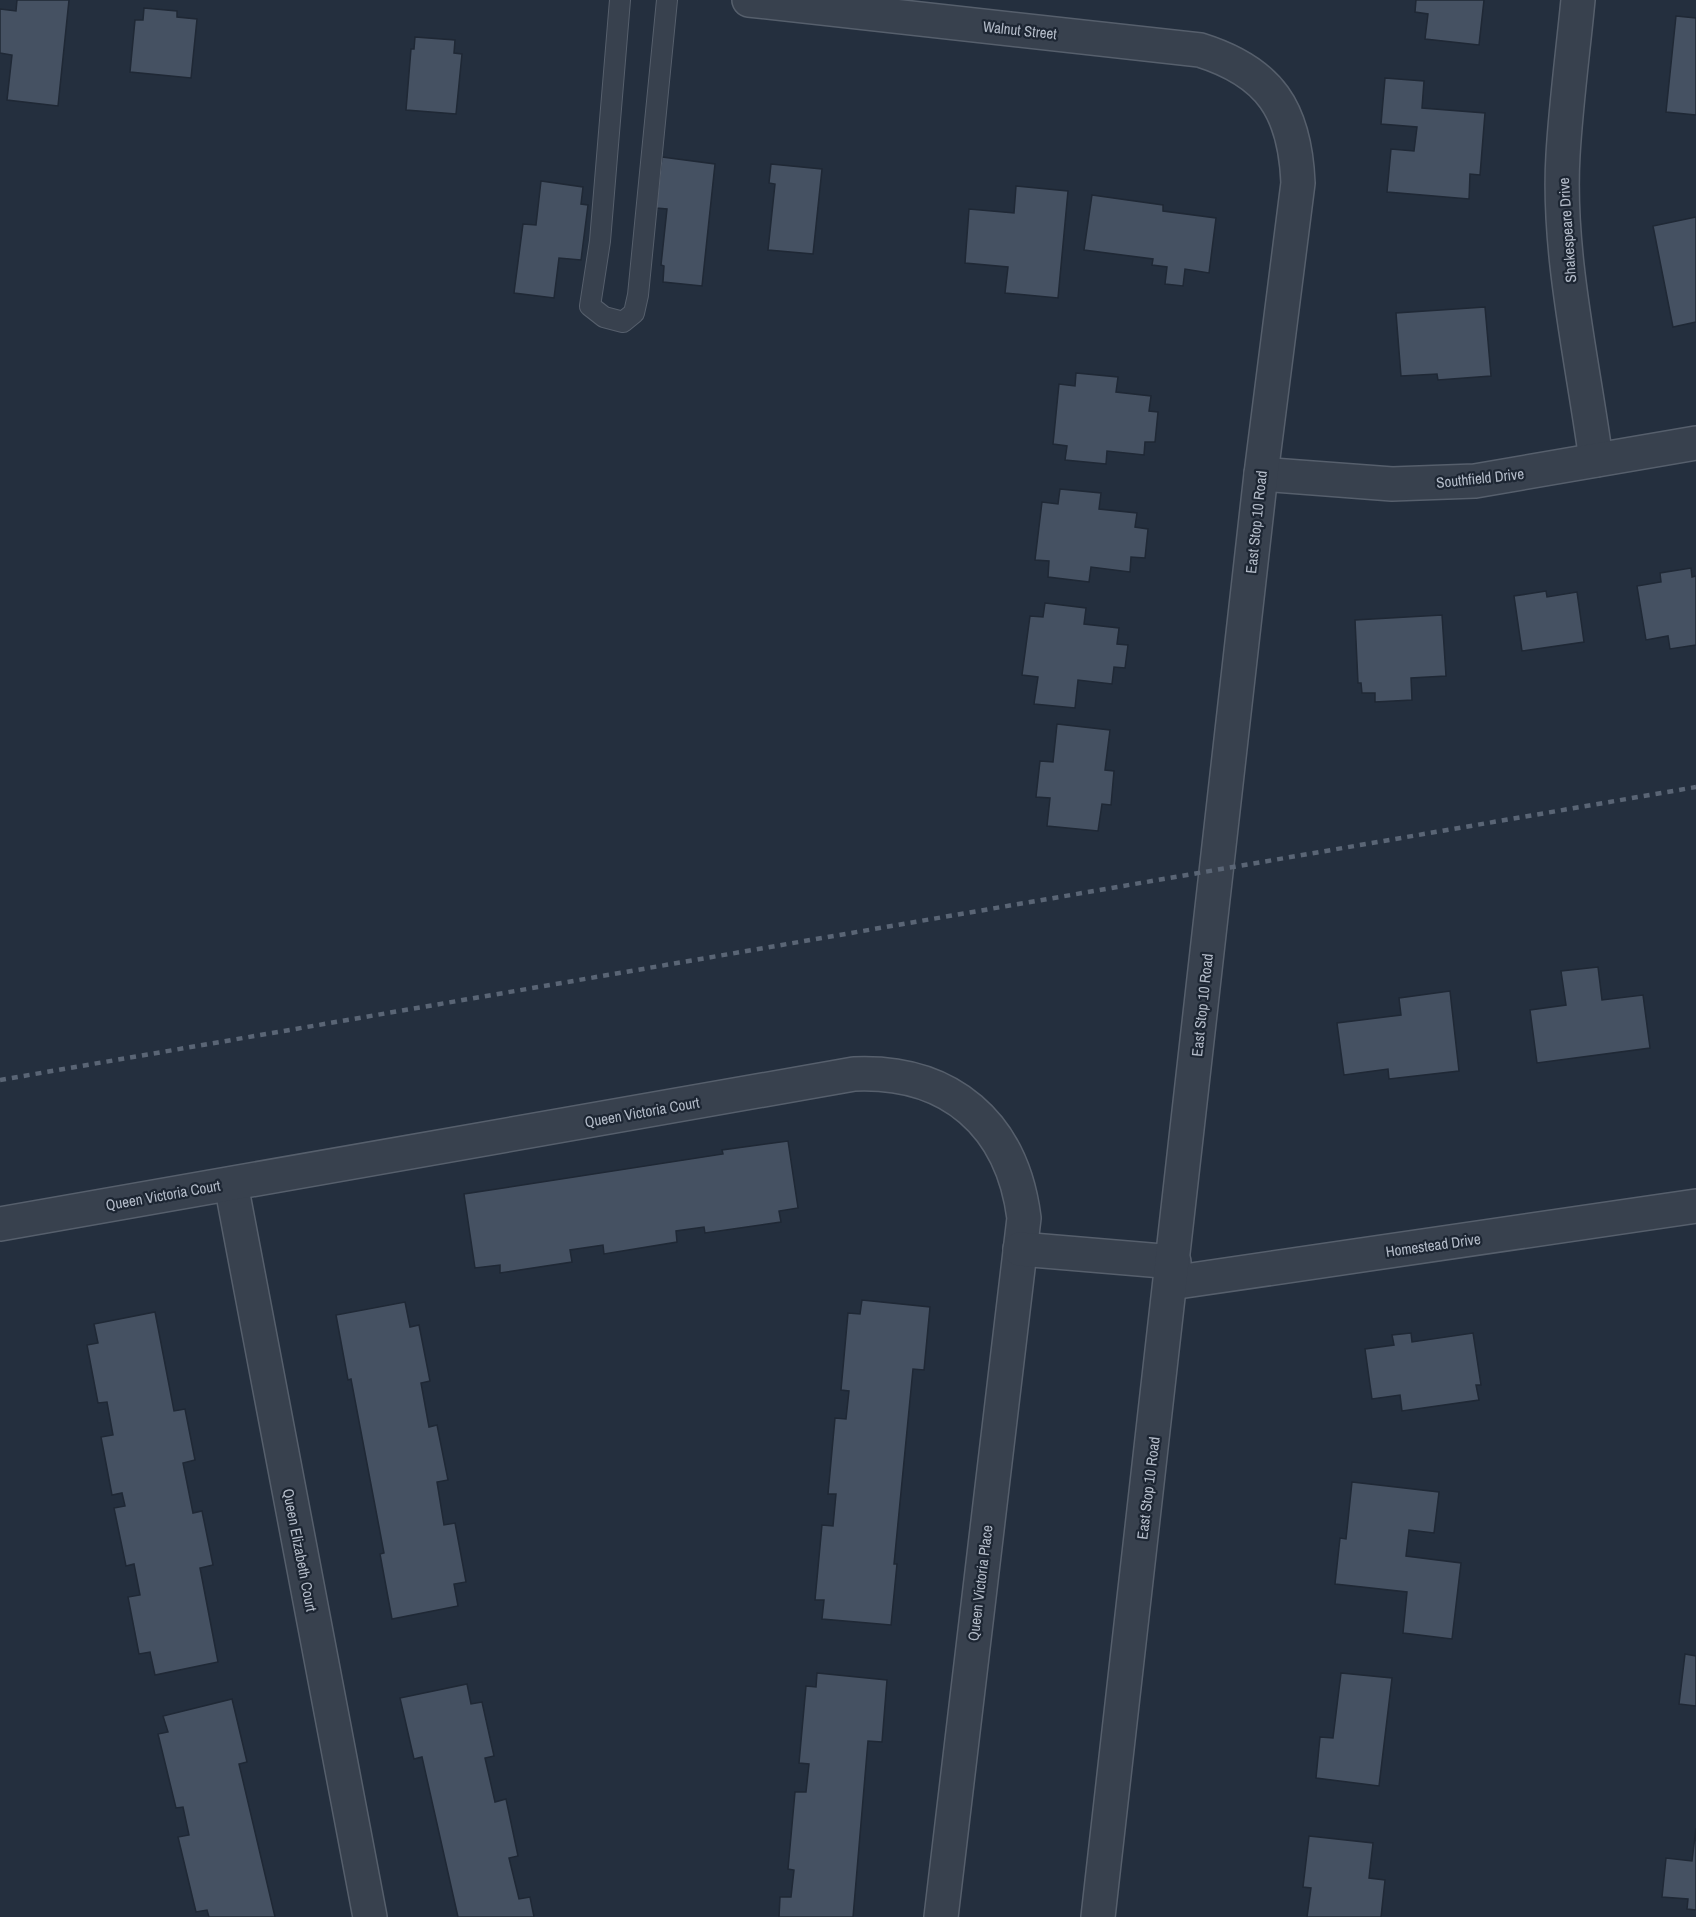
<svg xmlns="http://www.w3.org/2000/svg" width="1696" height="1917" viewBox="0 0 1696 1917" font-family="'Archivo Narrow',sans-serif">
<rect width="100%" height="100%" fill="#242f3e"/>
<g fill="#455162" stroke="#1f2835" stroke-width="1.5">
<polygon points="17,0 69,0 58,106 7,100 12,55 0,53 0,9 16,11"/>
<polygon points="1416,0 1484,0 1479,45 1425,39 1428,14 1415,12"/>
<polygon points="144,8 177,11 177,17 197,19 191,78 130,72 135,20 143,20"/>
<polygon points="1676,16 1696,18 1696,115 1666,112"/>
<polygon points="415,37 455,40 454,53 462,54 456,114 406,110 411,49 414,49"/>
<polygon points="1385,78 1424,81 1422,108 1485,113 1480,175 1470,174 1469,199 1387,192 1391,149 1414,151 1417,127 1381,124"/>
<polygon points="662,157 715,164 702,286 663,282 664,266 661,265 667,209 656,208"/>
<polygon points="771,164 822,169 813,254 768,250 775,184 769,183"/>
<polygon points="541,181 583,187 581,204 588,205 581,260 559,258 554,298 514,293 523,224 536,225"/>
<polygon points="1016,186 1068,191 1058,298 1005,293 1008,267 965,263 969,209 1014,213"/>
<polygon points="1092,195 1163,205 1163,211 1216,218 1209,273 1185,269 1183,286 1165,284 1167,267 1152,265 1153,259 1084,250"/>
<polygon points="1696,217 1696,322 1673,327 1653,226"/>
<polygon points="1485,307 1491,376 1438,380 1437,374 1401,376 1396,313"/>
<polygon points="1076,373 1118,377 1116,392 1151,396 1149,411 1158,412 1155,442 1145,442 1144,455 1107,451 1106,464 1065,460 1067,446 1053,444 1059,384 1075,386"/>
<polygon points="1060,489 1101,493 1099,509 1137,513 1135,527 1148,529 1145,558 1131,557 1130,572 1091,567 1089,582 1048,577 1049,561 1035,560 1042,502 1058,504"/>
<polygon points="1691,568 1692,577 1696,576 1696,645 1670,649 1668,636 1646,640 1637,586 1661,582 1660,573"/>
<polygon points="1546,591 1547,597 1577,592 1584,642 1522,651 1514,596"/>
<polygon points="1045,603 1086,608 1084,624 1119,628 1117,644 1128,645 1125,668 1114,667 1112,684 1078,680 1075,708 1034,704 1038,677 1022,675 1030,616 1043,617"/>
<polygon points="1442,615 1446,676 1411,678 1412,700 1375,702 1375,693 1362,693 1361,683 1358,683 1355,620"/>
<polygon points="1057,724 1110,730 1105,770 1114,771 1111,805 1102,804 1098,831 1047,826 1050,798 1036,797 1040,761 1053,762"/>
<polygon points="1598,967 1602,1000 1643,995 1650,1048 1537,1063 1530,1010 1566,1005 1561,971"/>
<polygon points="1450,991 1459,1071 1389,1079 1388,1069 1344,1075 1337,1023 1401,1015 1399,998"/>
<polygon points="788,1141 798,1208 779,1211 781,1222 705,1233 704,1227 676,1231 677,1242 604,1254 603,1245 570,1250 572,1262 500,1273 500,1265 475,1268 464,1194 723,1154 722,1150"/>
<polygon points="862,1300 930,1307 924,1370 913,1369 894,1564 897,1564 891,1625 822,1619 824,1600 815,1600 822,1525 833,1526 836,1494 828,1494 835,1418 846,1419 849,1391 841,1390 848,1313 860,1314"/>
<polygon points="405,1302 410,1327 419,1325 430,1381 421,1383 429,1427 437,1425 448,1480 437,1482 444,1525 455,1523 466,1582 454,1584 458,1606 392,1619 380,1554 384,1553 351,1379 348,1380 336,1315"/>
<polygon points="155,1312 174,1411 185,1409 195,1460 183,1463 193,1513 202,1511 213,1565 200,1568 218,1662 155,1675 150,1652 139,1654 128,1597 140,1595 134,1564 126,1566 114,1508 125,1506 122,1493 112,1495 101,1437 113,1435 107,1402 98,1403 87,1345 98,1343 94,1324"/>
<polygon points="1411,1333 1412,1342 1473,1333 1481,1385 1476,1385 1479,1400 1402,1411 1400,1395 1372,1399 1365,1349 1394,1345 1392,1335"/>
<polygon points="1352,1482 1439,1492 1434,1533 1409,1530 1406,1556 1461,1563 1452,1639 1403,1633 1407,1592 1335,1584 1340,1538 1346,1539"/>
<polygon points="1685,1654 1696,1656 1696,1706 1679,1704"/>
<polygon points="817,1673 887,1680 882,1742 868,1741 853,1917 779,1917 780,1897 791,1897 794,1870 788,1869 795,1792 806,1792 809,1764 799,1763 806,1686 816,1687"/>
<polygon points="1341,1673 1392,1678 1379,1786 1316,1778 1320,1737 1333,1738"/>
<polygon points="467,1684 471,1704 482,1702 494,1756 485,1758 495,1802 506,1799 518,1856 509,1858 519,1899 530,1897 534,1917 458,1917 422,1757 414,1759 400,1698"/>
<polygon points="232,1699 247,1762 239,1764 275,1917 209,1917 207,1910 196,1912 178,1837 189,1835 183,1807 176,1808 158,1734 168,1732 163,1716"/>
<polygon points="1696,1828 1696,1910 1687,1909 1688,1899 1662,1897 1666,1858 1692,1861"/>
<polygon points="1309,1836 1373,1843 1369,1878 1385,1880 1381,1917 1307,1917 1311,1888 1303,1887"/>
</g>
<g fill="none" stroke-linecap="round" stroke-linejoin="round">
<defs>
<polyline id="service" points="620,0 600,241 590,306 604,317 623,322 634,313 638,295 667,0"/>
<g id="minor">
<path d="M1578 0C1573 52 1566 103 1563 155 1557 253 1583 362 1596 460"/>
<polyline points="1261,474 1392,484 1475,481 1696,443"/>
<polyline points="231,1184 370,1917"/>
<path d="M0 1224 854 1074C950 1070 1012 1124 1024 1218L941 1917"/>
<polyline points="1020,1249 1174,1262"/>
<polyline points="1171,1283 1696,1206"/>
</g>
<path id="tertiary" d="M749 0 1200 50C1270 72 1295 110 1298 183L1261 474 1098 1917"/>
</defs>
<use href="#service" stroke="#565f6c" stroke-width="22"/>
<use href="#minor" stroke="#565f6c" stroke-width="36"/>
<use href="#tertiary" stroke="#565f6c" stroke-width="36"/>
<use href="#service" stroke="#38414e" stroke-width="20"/>
<use href="#minor" stroke="#38414e" stroke-width="33"/>
<use href="#tertiary" stroke="#38414e" stroke-width="33"/>
<polyline stroke="#5a6575" stroke-width="4.5" stroke-dasharray="6 6" stroke-linecap="butt" points="0,1080 1696,787"/>
</g>
<g text-anchor="middle" dominant-baseline="central" stroke-width="4.5" stroke-linejoin="round" paint-order="stroke">
<g font-size="15" fill="#b4bcc9" stroke="#1d2633">
<text transform="translate(1020 30) rotate(6)">Walnut Street</text>
<text transform="translate(1567 230) rotate(-94)">Shakespeare Drive</text>
<text transform="translate(1480 478) rotate(-6)">Southfield Drive</text>
<text transform="translate(1256 522) rotate(-84)">East Stop 10 Road</text>
<text transform="translate(1202 1005) rotate(-84)">East Stop 10 Road</text>
<text transform="translate(642 1112) rotate(-10)">Queen Victoria Court</text>
<text transform="translate(163 1195) rotate(-10)">Queen Victoria Court</text>
<text transform="translate(1433 1245) rotate(-8)">Homestead Drive</text>
<text transform="translate(1148 1488) rotate(-83)">East Stop 10 Road</text>
<text transform="translate(300 1550) rotate(79)">Queen Elizabeth Court</text>
<text transform="translate(980 1583) rotate(-83)">Queen Victoria Place</text>
</g>
</g>
</svg>
